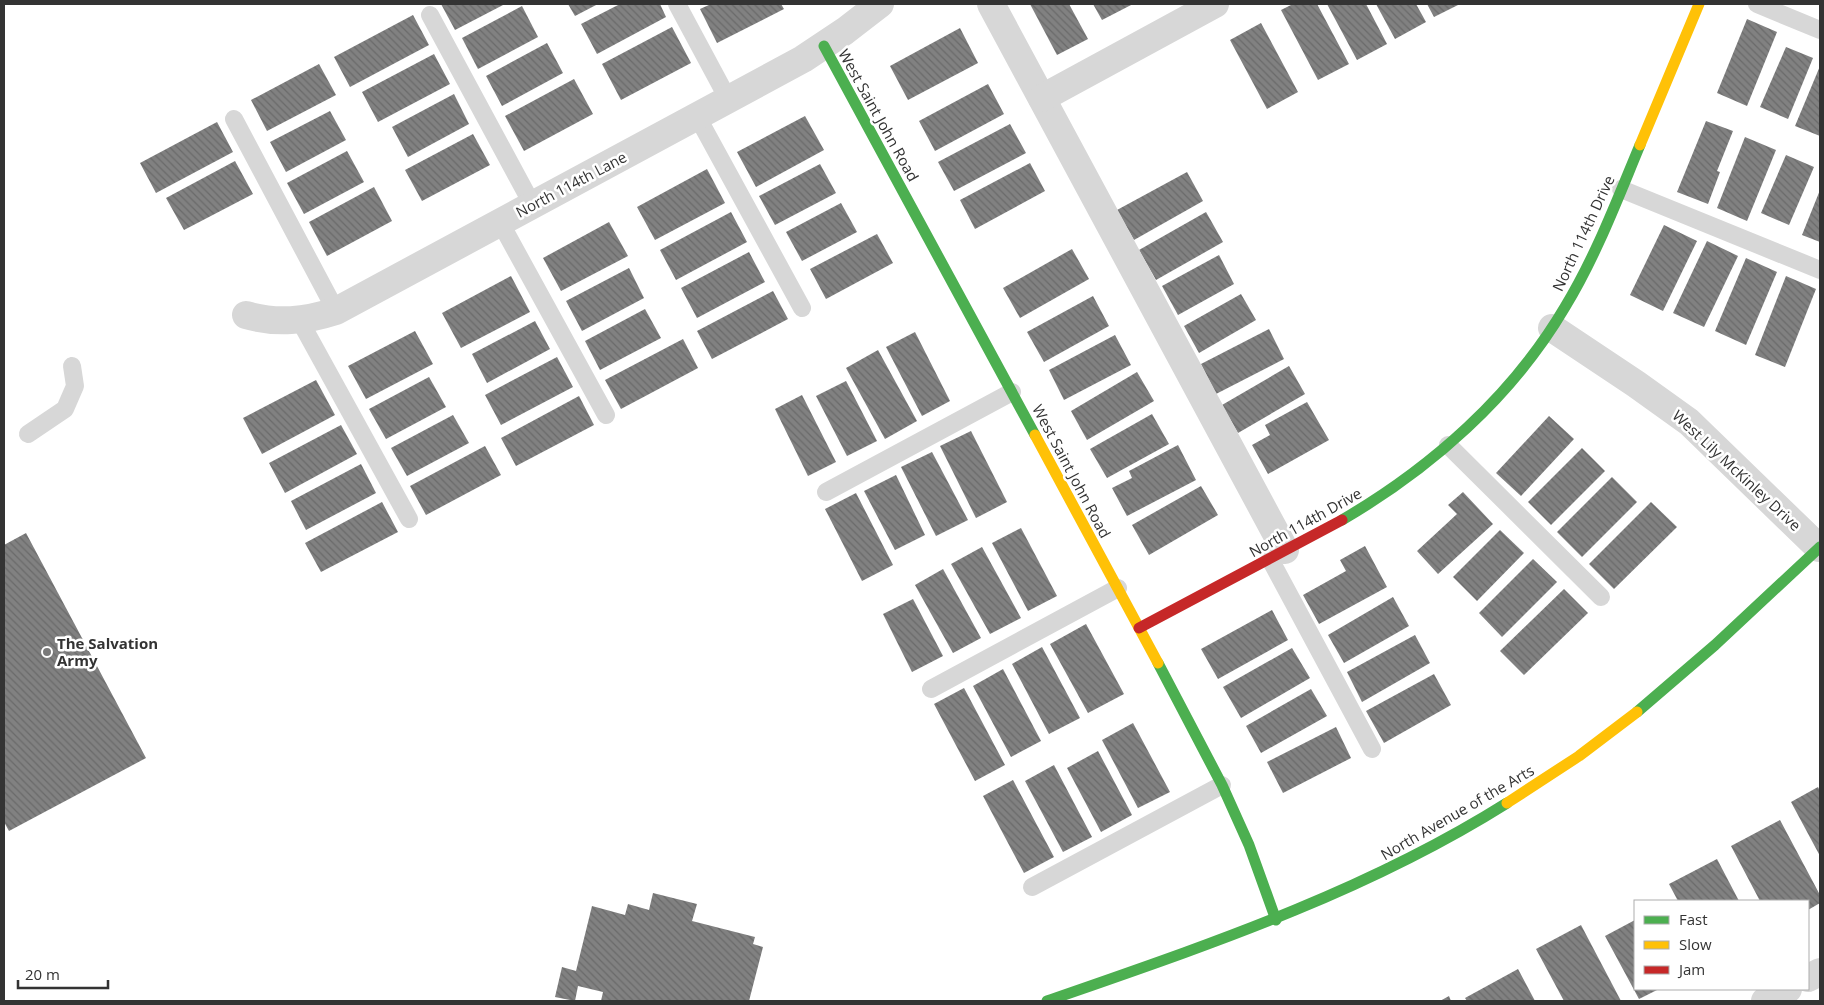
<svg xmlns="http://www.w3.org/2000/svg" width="1824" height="1005" viewBox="0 0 1824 1005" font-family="'Open Sans',sans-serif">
<defs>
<pattern id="building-back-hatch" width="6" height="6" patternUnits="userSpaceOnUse" patternTransform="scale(1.25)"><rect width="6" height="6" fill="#818181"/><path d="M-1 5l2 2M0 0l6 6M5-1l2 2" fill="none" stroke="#6a6a6a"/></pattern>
</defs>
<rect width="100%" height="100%" fill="#fff"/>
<g fill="url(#building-back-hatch)">
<polygon points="441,4 505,4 455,30"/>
<polygon points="568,4 598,4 575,16"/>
<polygon points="620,4 660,4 666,17 597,54 581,24"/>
<polygon points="711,4 781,4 784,9 717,43 700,9"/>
<polygon points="1030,4 1069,4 1088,39 1057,55"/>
<polygon points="1093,4 1133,4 1102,20"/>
<polygon points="1293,4 1317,4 1349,64 1318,80 1281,10"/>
<polygon points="1327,4 1366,4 1387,44 1357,60"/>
<polygon points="1376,4 1416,4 1426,22 1395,39"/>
<polygon points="1427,4 1460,4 1434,17"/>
<polygon points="522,6 538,37 478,69 462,38"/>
<polygon points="413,15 429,45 350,87 334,57"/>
<polygon points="1747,19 1777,32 1747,106 1717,93"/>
<polygon points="1261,23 1298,92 1267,109 1230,40"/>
<polygon points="672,27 691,63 621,100 602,64"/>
<polygon points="960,28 978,63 908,100 890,66"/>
<polygon points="547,43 563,73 502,106 486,76"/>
<polygon points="1786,47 1813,58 1788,119 1760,107"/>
<polygon points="434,54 450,84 378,122 362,92"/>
<polygon points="319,64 336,95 267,131 251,100"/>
<polygon points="1820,66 1820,136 1795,126"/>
<polygon points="574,79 593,114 524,151 505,116"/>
<polygon points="988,84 1004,114 935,151 919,121"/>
<polygon points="454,94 469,124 408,157 392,127"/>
<polygon points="330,111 346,140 286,172 270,142"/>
<polygon points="805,116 824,150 756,187 737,152"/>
<polygon points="1706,121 1733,131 1717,171 1720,172 1708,204 1677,192"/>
<polygon points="217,122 233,152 156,193 140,163"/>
<polygon points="1010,124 1026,153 954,191 938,162"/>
<polygon points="473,134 490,165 422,201 405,170"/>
<polygon points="1745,137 1776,150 1747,221 1717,208"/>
<polygon points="347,151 364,182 304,214 287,183"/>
<polygon points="1786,155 1814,167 1789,225 1761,213"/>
<polygon points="235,161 253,194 184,230 166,198"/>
<polygon points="1030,163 1045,191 975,229 960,200"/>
<polygon points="820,164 836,193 775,225 759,196"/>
<polygon points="707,169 725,203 655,240 637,207"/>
<polygon points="1187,172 1203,201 1134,240 1117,210"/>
<polygon points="374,187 392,221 327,256 309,222"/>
<polygon points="1820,190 1820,242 1802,235"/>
<polygon points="841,203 857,232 802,261 786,232"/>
<polygon points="731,212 747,242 676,280 660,250"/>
<polygon points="1206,212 1223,242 1156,280 1139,250"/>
<polygon points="609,222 628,256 561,291 543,258"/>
<polygon points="1664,225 1697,241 1663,311 1630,295"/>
<polygon points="877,234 893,263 826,299 810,269"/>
<polygon points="1707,241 1738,256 1704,327 1673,313"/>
<polygon points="1072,249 1089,279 1020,318 1003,288"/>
<polygon points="749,252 765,282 697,318 681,288"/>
<polygon points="1219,255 1234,284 1178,315 1162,286"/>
<polygon points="1746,258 1777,272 1746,345 1715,331"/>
<polygon points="629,268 644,298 582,331 566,301"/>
<polygon points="511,276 530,312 461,348 442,313"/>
<polygon points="1786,276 1816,289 1785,367 1755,355"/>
<polygon points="773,291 788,319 712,359 697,331"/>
<polygon points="1241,294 1256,320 1199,353 1184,326"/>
<polygon points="1093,296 1109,326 1044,362 1027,332"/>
<polygon points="645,309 661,338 600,370 585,341"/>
<polygon points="535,321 550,349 487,383 472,354"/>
<polygon points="1269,329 1284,359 1216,394 1201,364"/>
<polygon points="415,331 433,364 366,399 348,366"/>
<polygon points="915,332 950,401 922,416 886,347"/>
<polygon points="1115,335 1131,365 1064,400 1049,370"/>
<polygon points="683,339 698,368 621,409 605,380"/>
<polygon points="878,350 917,421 885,439 846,368"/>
<polygon points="557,357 573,387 501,425 485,395"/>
<polygon points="1289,366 1305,394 1238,433 1222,405"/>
<polygon points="1137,372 1154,401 1087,440 1071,411"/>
<polygon points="429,377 446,407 386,439 369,409"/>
<polygon points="316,380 335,415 262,454 243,418"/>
<polygon points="846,381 877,441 847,456 816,396"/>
<polygon points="802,395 836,462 808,476 775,409"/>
<polygon points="579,396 594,425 516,466 501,438"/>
<polygon points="1307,402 1329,440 1268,474 1252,445 1270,435 1265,425"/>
<polygon points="1152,414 1169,444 1107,478 1090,449"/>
<polygon points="453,415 469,443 407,476 391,448"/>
<polygon points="1549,416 1574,439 1521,496 1496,473"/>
<polygon points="341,425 357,454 285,493 269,463"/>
<polygon points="971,431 1007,502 976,518 940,446"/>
<polygon points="1178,445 1196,480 1127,516 1112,488 1132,478 1129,471"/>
<polygon points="485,446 501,475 426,515 410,486"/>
<polygon points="1582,448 1605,471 1551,525 1528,502"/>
<polygon points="932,452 968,520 936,536 901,467"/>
<polygon points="361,464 376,493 306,530 291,501"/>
<polygon points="896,475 925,535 895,550 864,491"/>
<polygon points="1612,477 1637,502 1582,557 1557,532"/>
<polygon points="1201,486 1218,515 1149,555 1132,525"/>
<polygon points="1463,492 1493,524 1438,574 1417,551 1457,514 1448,505"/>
<polygon points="856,493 893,565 862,581 825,509"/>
<polygon points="382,502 398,532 321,572 305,543"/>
<polygon points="1651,502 1677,527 1614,589 1589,564"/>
<polygon points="1021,528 1057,596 1028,611 992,543"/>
<polygon points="1500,530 1524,553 1477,601 1453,577"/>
<polygon points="26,533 146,758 9,831 4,822 4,545"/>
<polygon points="1365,546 1387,587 1319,624 1303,595 1346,571 1340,560"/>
<polygon points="982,547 1021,618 990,634 951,564"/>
<polygon points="1533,559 1557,582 1502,637 1479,613"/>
<polygon points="943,569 981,638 953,653 915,585"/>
<polygon points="1564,589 1588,613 1524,675 1500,651"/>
<polygon points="1393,597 1409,626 1344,663 1328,635"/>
<polygon points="913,599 943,656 912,672 883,614"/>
<polygon points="1272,610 1288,640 1218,679 1201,649"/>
<polygon points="1086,624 1124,694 1088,713 1050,644"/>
<polygon points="1415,635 1430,663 1362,702 1347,672"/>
<polygon points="1042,647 1080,718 1049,734 1012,664"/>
<polygon points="1292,648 1310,678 1241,718 1223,687"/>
<polygon points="1003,669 1041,741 1011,757 973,686"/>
<polygon points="1434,674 1451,705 1384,743 1366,711"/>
<polygon points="964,688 1005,765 975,781 934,704"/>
<polygon points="1311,689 1327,716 1261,753 1246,726"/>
<polygon points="1133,723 1170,792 1138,808 1102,740"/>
<polygon points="1336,727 1351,758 1283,793 1267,762"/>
<polygon points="1098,751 1132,815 1101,832 1067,768"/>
<polygon points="1054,765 1092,837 1063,852 1025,781"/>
<polygon points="1013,780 1054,857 1024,873 983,796"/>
<polygon points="1818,787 1820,791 1820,856 1791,802"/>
<polygon points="1780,820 1820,895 1820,903 1808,910 1808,901 1760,901 1731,846"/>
<polygon points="1717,859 1739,901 1678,901 1669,884"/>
<polygon points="653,893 697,904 692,921 755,937 753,944 763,947 749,1001 601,1001 603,992 578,986 575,1001 555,997 562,967 576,971 592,906 625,915 628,904 649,910"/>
<polygon points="1635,920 1635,989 1659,989 1639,999 1605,936"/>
<polygon points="1581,925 1621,1001 1564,1001 1536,949"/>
<polygon points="1518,969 1535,1001 1467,1001 1465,998"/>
<polygon points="1449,996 1451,1001 1440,1001"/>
</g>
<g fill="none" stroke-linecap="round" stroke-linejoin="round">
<g stroke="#d7d7d7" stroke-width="18">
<polyline points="677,4 728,99"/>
<polyline points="1757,4 1820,30"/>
<polyline points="430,15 532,204"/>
<polyline points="697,116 802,308"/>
<polyline points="234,119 336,311"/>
<polyline points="1621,189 1820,270"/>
<polyline points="500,222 606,415"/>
<polyline points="300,321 409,519"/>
<polyline points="28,434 65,409 75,386 72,366"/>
<polyline points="1448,445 1601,597"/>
<polyline points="826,492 1012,392"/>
<polyline points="1270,559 1372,749"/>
<polyline points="931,689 1118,588"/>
<polyline points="1032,887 1222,785"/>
</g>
<g stroke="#d7d7d7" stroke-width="28">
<polyline points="991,4 1285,550"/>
<polyline points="1042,98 1215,4"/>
<path d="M246 315C277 324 305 321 336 311L803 59 845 31 880 4"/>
<polyline points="1552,328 1636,384 1689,422 1819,548"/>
<polyline points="1808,978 1820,972"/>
<polyline points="1765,1001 1788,989"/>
</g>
<g stroke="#4caf50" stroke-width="11">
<polyline points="824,46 1035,435"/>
<path d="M1342 520C1431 468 1512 397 1565 307 1596 256 1617 200 1640 145"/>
<polyline points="1158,663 1222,785 1249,845 1276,920"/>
<polyline points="1637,712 1715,645 1820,547"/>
<path d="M1047 1001C1205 946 1364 893 1507 803"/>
</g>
<g stroke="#ffc107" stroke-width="11">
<polyline points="1640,145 1699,4"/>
<polyline points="1035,435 1158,663"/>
<polyline points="1507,803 1579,756 1637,712"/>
</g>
<polyline stroke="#c62828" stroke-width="11" points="1139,628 1342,520"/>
</g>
<circle fill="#7a7a7a" stroke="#fff" stroke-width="2" cx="47" cy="652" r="5"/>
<g text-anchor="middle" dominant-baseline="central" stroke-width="5" stroke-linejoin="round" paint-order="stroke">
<g font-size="15" fill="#333" stroke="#fff">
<text transform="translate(879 115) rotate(61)">West Saint John Road</text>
<text transform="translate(571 184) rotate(-28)">North 114th Lane</text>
<text transform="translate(1583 233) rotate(-65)">North 114th Drive</text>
<text transform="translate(1737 470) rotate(43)">West Lily McKinley Drive</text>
<text transform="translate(1072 471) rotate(62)">West Saint John Road</text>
<text transform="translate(1305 522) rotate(-29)">North 114th Drive</text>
<text transform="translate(1457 812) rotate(-30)">North Avenue of the Arts</text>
</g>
<g font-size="15" font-weight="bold" fill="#333" stroke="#fff" text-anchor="start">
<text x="57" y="643">The Salvation<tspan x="57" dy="17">Army</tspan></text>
</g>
</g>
<rect width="1824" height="1005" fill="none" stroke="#333333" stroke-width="10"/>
<rect x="1634" y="900" width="175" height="90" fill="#ffffff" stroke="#adadad"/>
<rect x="1644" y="916" width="25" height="8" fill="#4caf50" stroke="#adadad"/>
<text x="1679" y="925" font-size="15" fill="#333333">Fast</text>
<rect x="1644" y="941" width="25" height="8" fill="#ffc107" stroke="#adadad"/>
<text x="1679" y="950" font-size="15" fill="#333333">Slow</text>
<rect x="1644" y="966" width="25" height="8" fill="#c62828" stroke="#adadad"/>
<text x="1679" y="975" font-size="15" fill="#333333">Jam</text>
<path d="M18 980v8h90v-8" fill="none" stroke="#333333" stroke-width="2.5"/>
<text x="25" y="980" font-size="15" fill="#333333" stroke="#ffffff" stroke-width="4" paint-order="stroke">20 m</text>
</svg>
